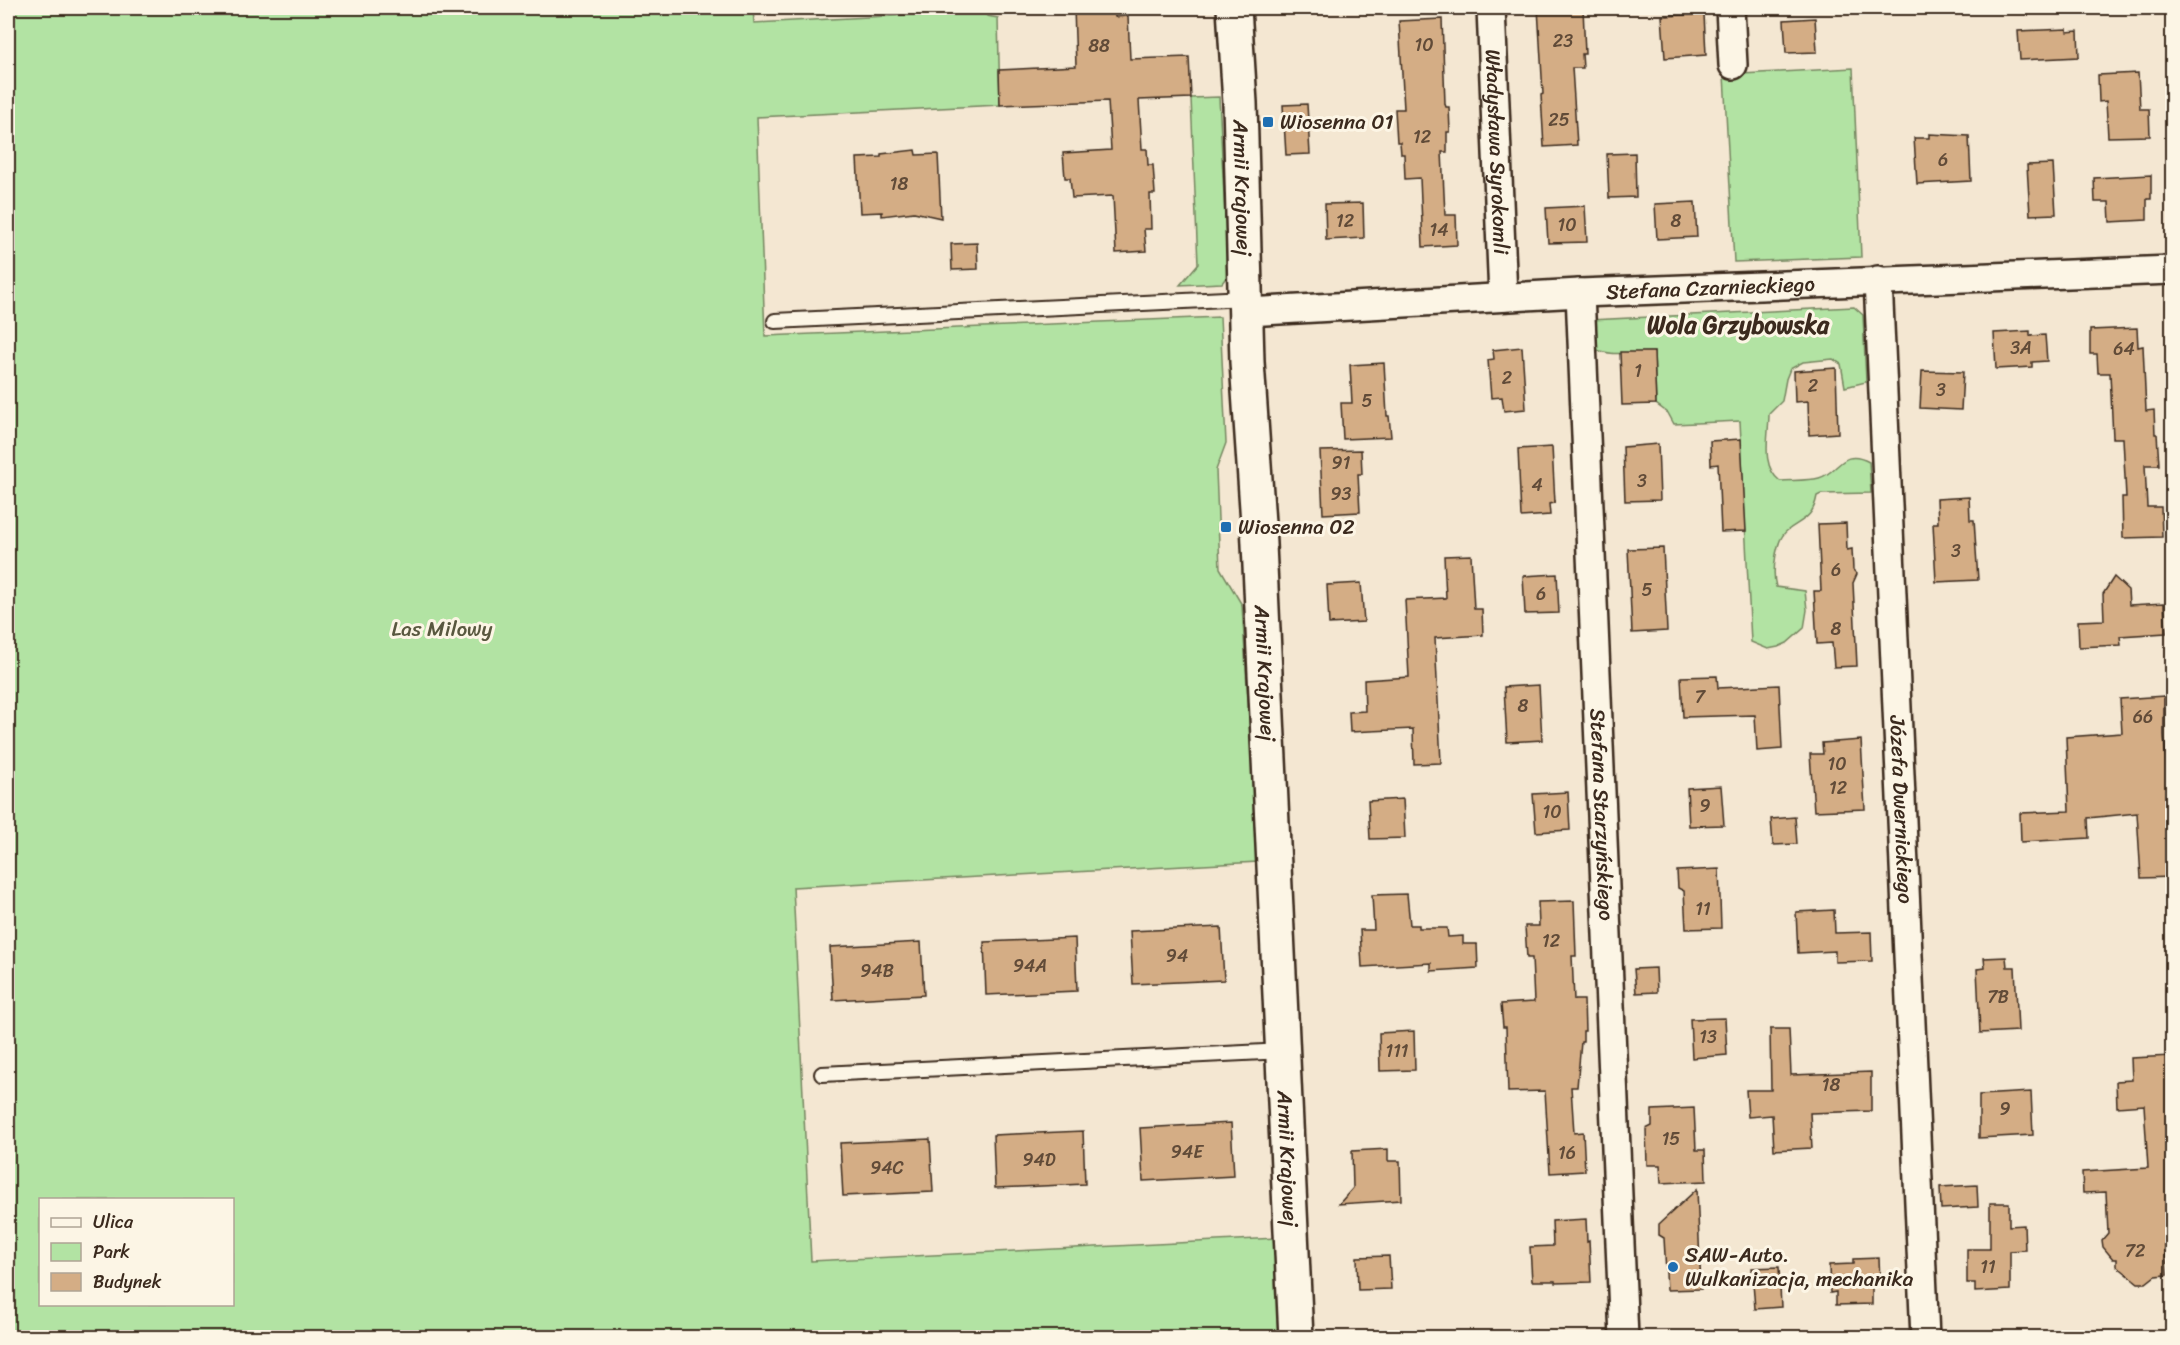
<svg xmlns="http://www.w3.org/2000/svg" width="2180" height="1345" viewBox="0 0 2180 1345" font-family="Sriracha,sans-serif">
<rect width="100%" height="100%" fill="#f4e7d2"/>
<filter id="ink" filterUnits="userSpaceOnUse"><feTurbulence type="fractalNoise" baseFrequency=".0167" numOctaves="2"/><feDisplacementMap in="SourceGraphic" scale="12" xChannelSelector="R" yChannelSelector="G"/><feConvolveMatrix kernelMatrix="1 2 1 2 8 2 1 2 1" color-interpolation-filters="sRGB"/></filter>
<g filter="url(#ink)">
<g fill="#b2e3a3" stroke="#768660" stroke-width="1.5" fill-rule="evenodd">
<path d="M8 8H753L754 23 982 11 987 16 998 18 1000 105 757 117 765 336 1220 317 1226 443 1216 470 1220 568 1242 605 1258 862 793 887 811 1261 1277 1238 1281 1337H8ZM40 1200H232V1304H40Z"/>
<polygon points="1853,68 1861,257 1734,262 1724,75"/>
<polygon points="1219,97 1228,275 1222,283 1180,285 1198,264 1191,98"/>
<path d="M1854 307 1863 315 1866 382 1845 387 1841 364 1833 359 1803 362 1790 369 1786 379 1782 401 1769 414C1769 437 1760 465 1780 481 1792 480 1807 481 1819 478 1839 473 1841 447 1869 462L1871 493 1821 494 1817 496C1813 518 1803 519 1788 530 1775 539 1772 573 1776 587L1805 591 1807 610 1804 628 1787 643 1778 647 1768 649 1751 642 1740 421 1674 424 1668 413 1656 404 1654 352C1635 352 1608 358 1591 347L1590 320Z"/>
</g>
<g fill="#d4ad85" stroke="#3b2a1e" stroke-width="1.5">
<polygon points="1074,8 1114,8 1115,17 1128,16 1130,59 1189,57 1191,98 1139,100 1142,149 1147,149 1148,165 1153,165 1155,194 1150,194 1151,229 1144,229 1146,251 1116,253 1113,196 1072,198 1070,178 1065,178 1063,153 1111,150 1108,101 1000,105 999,70 1076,66"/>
<polygon points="1538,8 1583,8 1585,54 1582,54 1583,68 1572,68 1577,145 1544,147 1541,95 1543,94"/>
<polygon points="1704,14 1706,55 1665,58 1662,16"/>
<polygon points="1815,18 1817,52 1786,53 1784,20"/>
<polygon points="1442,19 1445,104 1446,107 1449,107 1450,132 1447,132 1447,152 1442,152 1445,215 1456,215 1457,245 1423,247 1420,178 1405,179 1404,154 1401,154 1400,142 1397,142 1395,109 1404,109 1399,21"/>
<polygon points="2067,29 2067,32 2078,31 2079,57 2020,60 2018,31"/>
<polygon points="2138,73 2140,109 2149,109 2150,136 2108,137 2106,101 2099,102 2098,75"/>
<polygon points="1307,104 1310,154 1286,155 1283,105"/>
<polygon points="1929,134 1969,136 1971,181 1917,184 1914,138 1929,138"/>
<polygon points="915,150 916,155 938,154 941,218 914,212 882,216 882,212 860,213 857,158 881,157 881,154"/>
<polygon points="1635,153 1636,197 1609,198 1607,154"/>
<polygon points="2053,164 2056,214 2030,215 2027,165"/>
<polygon points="2151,175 2151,199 2147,199 2147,220 2110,222 2109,202 2095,202 2094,178"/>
<polygon points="1695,202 1697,237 1657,239 1655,204"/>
<polygon points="1363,203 1364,238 1326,240 1325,204"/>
<polygon points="1585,206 1587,242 1548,243 1546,208"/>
<polygon points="977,243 978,269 952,270 951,244"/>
<polygon points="2137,328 2138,347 2143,346 2146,411 2154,410 2155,434 2157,434 2159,465 2145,465 2147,507 2161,507 2162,537 2123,538 2122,497 2126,497 2123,438 2113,438 2110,373 2098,373 2097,354 2090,354 2090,330"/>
<polygon points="2030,331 2030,336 2045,335 2047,361 2032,362 2032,367 1996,369 1994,333"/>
<polygon points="1522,347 1526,409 1504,411 1502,397 1491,398 1488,360 1494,359 1493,350"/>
<polygon points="1620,352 1654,352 1656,404 1622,405"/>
<polygon points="1384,363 1387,416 1389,416 1391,437 1343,439 1341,403 1352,403 1350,365"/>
<polygon points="1836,368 1838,433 1809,435 1808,401 1795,402 1794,371"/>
<polygon points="1922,371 1963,372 1961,410 1920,408"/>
<polygon points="1741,439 1746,531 1721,532 1718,464 1711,465 1710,441"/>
<polygon points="1658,444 1660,500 1625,501 1623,447"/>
<polygon points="1552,447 1555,503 1549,504 1550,515 1521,517 1518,449"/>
<polygon points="1361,450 1362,474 1358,474 1360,512 1323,514 1320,451"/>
<polygon points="1969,497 1970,520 1974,520 1978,580 1936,582 1933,523 1938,523 1937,499"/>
<polygon points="1846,523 1847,550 1852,549 1853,570 1857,574 1853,583 1857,666 1834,667 1832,643 1817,644 1814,591 1821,591 1818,524"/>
<polygon points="1663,548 1667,631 1632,633 1628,549"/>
<polygon points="1471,555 1474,609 1482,609 1483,635 1435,638 1441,763 1414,764 1413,729 1350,732 1349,712 1365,711 1364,680 1409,677 1405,600 1446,598 1444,556"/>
<polygon points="1557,574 1559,613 1525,614 1523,576"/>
<polygon points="2114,577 2128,590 2129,605 2164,603 2166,633 2120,636 2121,645 2079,647 2078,621 2104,620 2103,594"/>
<polygon points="1361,583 1364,622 1329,624 1327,585"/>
<polygon points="1717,676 1718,688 1779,685 1782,749 1757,751 1755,715 1683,717 1681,677"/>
<polygon points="1539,685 1542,740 1507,742 1504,687"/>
<polygon points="2164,696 2164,735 2172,839 2172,877 2141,878 2137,813 2088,818 2089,838 2021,842 2020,813 2069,811 2066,737 2122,733 2120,699"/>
<polygon points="1861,740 1865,809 1814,811 1810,754 1823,754 1822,743"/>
<polygon points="1721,786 1724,825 1689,826 1687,788"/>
<polygon points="1568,792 1570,830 1536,832 1533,794"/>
<polygon points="1403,799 1405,838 1370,839 1368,801"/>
<polygon points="1795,817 1797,844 1773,845 1771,819"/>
<polygon points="1719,869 1721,928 1686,929 1684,891 1678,888 1677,871"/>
<polygon points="1407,894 1410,925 1419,925 1419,928 1447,928 1448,937 1463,936 1463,944 1477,944 1478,968 1431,971 1431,963 1362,967 1360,930 1374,930 1372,895"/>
<polygon points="1574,901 1576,956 1572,956 1574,1000 1584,1000 1585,1031 1583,1031 1583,1042 1581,1042 1577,1087 1571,1087 1574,1133 1583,1132 1585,1171 1550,1173 1545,1091 1508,1092 1506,1027 1503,1027 1501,1004 1534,1002 1532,958 1527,958 1525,926 1539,926 1538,902"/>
<polygon points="1834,910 1835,933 1871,932 1872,961 1835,962 1835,951 1798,953 1796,912"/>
<polygon points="1221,927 1224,980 1133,984 1130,931"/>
<polygon points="1075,938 1077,991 986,995 984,942"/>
<polygon points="921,942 924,995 833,1000 830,947"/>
<polygon points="2006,957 2007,967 2015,967 2018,1031 1980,1033 1977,969 1985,968 1984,958"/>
<polygon points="1656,968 1657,992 1636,993 1634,969"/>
<polygon points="1725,1018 1727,1055 1692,1058 1690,1019"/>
<polygon points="1770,1029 1789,1029 1791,1075 1871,1072 1871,1111 1810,1113 1812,1148 1774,1150 1772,1115 1748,1117 1746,1090 1771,1090"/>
<polygon points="1414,1031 1415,1070 1380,1071 1379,1033"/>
<polygon points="2172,1056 2172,1242 2165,1243 2167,1275 2155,1276 2146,1283 2138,1283 2117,1266 2117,1259 2113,1259 2103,1247 2102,1240 2108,1233 2106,1192 2083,1193 2082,1172 2148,1168 2144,1105 2117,1107 2116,1081 2132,1080 2131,1058"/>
<polygon points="2031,1092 2033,1135 1979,1138 1979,1095"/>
<polygon points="1694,1108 1696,1150 1705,1150 1706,1181 1661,1183 1660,1165 1647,1165 1646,1129 1652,1126 1652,1110"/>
<polygon points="1231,1123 1234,1176 1143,1181 1140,1128"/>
<polygon points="1083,1131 1085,1184 995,1188 993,1135"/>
<polygon points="930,1139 933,1192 843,1196 840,1143"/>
<polygon points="1388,1149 1388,1161 1400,1161 1401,1200 1339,1204 1353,1188 1352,1151"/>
<polygon points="1977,1185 1978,1207 1941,1209 1940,1187"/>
<polygon points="1697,1189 1701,1289 1667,1290 1664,1238 1659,1235 1659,1224"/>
<polygon points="1990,1203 2009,1203 2009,1226 2024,1225 2025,1250 2010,1251 2010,1290 1975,1292 1975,1283 1967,1283 1967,1249 1990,1249"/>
<polygon points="1586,1219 1587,1242 1589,1241 1591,1282 1555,1283 1555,1281 1532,1281 1530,1247 1553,1246 1552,1221"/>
<polygon points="1389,1256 1391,1289 1358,1290 1357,1257"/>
<polygon points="1879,1258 1880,1283 1872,1284 1872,1304 1836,1305 1836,1292 1830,1293 1829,1265 1853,1264 1853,1259"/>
<polygon points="1779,1267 1781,1307 1755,1309 1752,1268"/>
</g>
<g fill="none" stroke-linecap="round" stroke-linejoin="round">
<defs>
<g id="service">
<polyline points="775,321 1246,298"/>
<polyline points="822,1074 1283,1051"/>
</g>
<g id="minor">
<path id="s1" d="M1491 8 1503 297"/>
<polyline points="1730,8 1733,65"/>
<path id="s2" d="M1878 280 1925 1338"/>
<path id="s3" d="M1580 293 1624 1338"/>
<path id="s4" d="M1247 312 1580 293 2172 270"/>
</g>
<g id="tertiary">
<path id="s5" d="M1234 8 1240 103 1247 362 1258 523 1296 1338"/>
</g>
</defs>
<use href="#service" stroke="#3b2a1e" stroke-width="18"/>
<use href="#minor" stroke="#3b2a1e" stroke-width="32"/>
<use href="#tertiary" stroke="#3b2a1e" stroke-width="38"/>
<use href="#service" stroke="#fcf5e5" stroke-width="14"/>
<use href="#minor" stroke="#fcf5e5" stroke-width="27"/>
<use href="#tertiary" stroke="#fcf5e5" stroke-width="33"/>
</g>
</g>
<g fill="#1f6fb2" stroke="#fcf5e5" stroke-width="2">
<rect x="1262" y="116" width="12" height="12" rx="3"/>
<rect x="1220" y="521" width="12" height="12" rx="3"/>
<circle cx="1673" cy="1267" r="6"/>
</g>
<g text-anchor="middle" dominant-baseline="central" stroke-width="6" stroke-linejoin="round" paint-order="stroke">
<g font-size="18" fill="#614b38">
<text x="1563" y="41">23</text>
<text x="1424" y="45">10</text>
<text x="1099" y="46">88</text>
<text x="1559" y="120">25</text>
<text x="1422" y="137">12</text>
<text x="1943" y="160">6</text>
<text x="899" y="184">18</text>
<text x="1345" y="221">12</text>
<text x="1676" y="221">8</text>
<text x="1567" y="225">10</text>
<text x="1439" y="230">14</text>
<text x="2021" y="348">3A</text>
<text x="2124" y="349">64</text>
<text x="1638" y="371">1</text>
<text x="1507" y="378">2</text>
<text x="1813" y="386">2</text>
<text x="1941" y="390">3</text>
<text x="1367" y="401">5</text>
<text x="1341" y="463">91</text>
<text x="1642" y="481">3</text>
<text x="1537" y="485">4</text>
<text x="1341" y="494">93</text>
<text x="1956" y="551">3</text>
<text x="1836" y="570">6</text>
<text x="1647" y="590">5</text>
<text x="1541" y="594">6</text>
<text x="1836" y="629">8</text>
<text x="1700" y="697">7</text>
<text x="1523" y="706">8</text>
<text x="2143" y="717">66</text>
<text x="1837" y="764">10</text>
<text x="1838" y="788">12</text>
<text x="1705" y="806">9</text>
<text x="1552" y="812">10</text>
<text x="1703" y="909">11</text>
<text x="1551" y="941">12</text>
<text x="1177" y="956">94</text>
<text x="1030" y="966">94A</text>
<text x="877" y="971">94B</text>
<text x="1998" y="997">7B</text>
<text x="1708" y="1037">13</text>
<text x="1397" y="1051">111</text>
<text x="1831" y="1085">18</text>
<text x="2005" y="1109">9</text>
<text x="1671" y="1139">15</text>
<text x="1187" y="1152">94E</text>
<text x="1567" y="1153">16</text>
<text x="1039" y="1160">94D</text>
<text x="887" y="1168">94C</text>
<text x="2135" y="1251">72</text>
<text x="1988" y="1267">11</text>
</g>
<g font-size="21" fill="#3b2a1e" stroke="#fcf5e5" text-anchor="start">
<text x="1280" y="122">Wiosenna 01</text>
<text x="1238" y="527">Wiosenna 02</text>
<text x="1685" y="1255">SAW-Auto.<tspan x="1685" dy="24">Wulkanizacja, mechanika</tspan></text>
</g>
<g font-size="21" fill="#3b2a1e" stroke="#fcf5e5">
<text stroke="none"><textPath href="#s1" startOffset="144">Władysława Syrokomli</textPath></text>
<text stroke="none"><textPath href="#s5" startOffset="180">Armii Krajowej</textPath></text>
<text stroke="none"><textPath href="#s4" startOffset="464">Stefana Czarnieckiego</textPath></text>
<text stroke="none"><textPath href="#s5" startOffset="666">Armii Krajowej</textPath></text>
<text stroke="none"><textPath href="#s2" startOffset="530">Józefa Dwernickiego</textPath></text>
<text stroke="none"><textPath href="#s3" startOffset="522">Stefana Starzyńskiego</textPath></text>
<text stroke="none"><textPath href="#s5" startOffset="1152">Armii Krajowej</textPath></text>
</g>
<g font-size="21" fill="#59583f" stroke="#fcf5e5">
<text x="442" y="629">Las Milowy</text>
</g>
<g font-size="24" font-weight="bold" fill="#3b2a1e" stroke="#fcf5e5">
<text x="1738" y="325">Wola Grzybowska</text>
</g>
</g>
<rect width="2180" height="1345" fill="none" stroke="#fcf5e5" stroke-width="30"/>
<rect x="15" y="15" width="2150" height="1315" fill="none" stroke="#3b2a1e" stroke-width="2" filter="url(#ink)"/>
<rect x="39" y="1198" width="195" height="108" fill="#fcf5e5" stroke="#afa495" stroke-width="1.5"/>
<rect x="51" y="1218" width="30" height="9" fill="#fcf5e5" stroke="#afa495" stroke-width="1.5"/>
<text x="93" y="1228" font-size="18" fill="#3b2a1e">Ulica</text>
<rect x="51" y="1243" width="30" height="18" fill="#b2e3a3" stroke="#afa495" stroke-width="1.5"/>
<text x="93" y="1258" font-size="18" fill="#3b2a1e">Park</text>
<rect x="51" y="1273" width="30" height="18" fill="#d4ad85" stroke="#afa495" stroke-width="1.5"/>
<text x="93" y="1288" font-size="18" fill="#3b2a1e">Budynek</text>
</svg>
